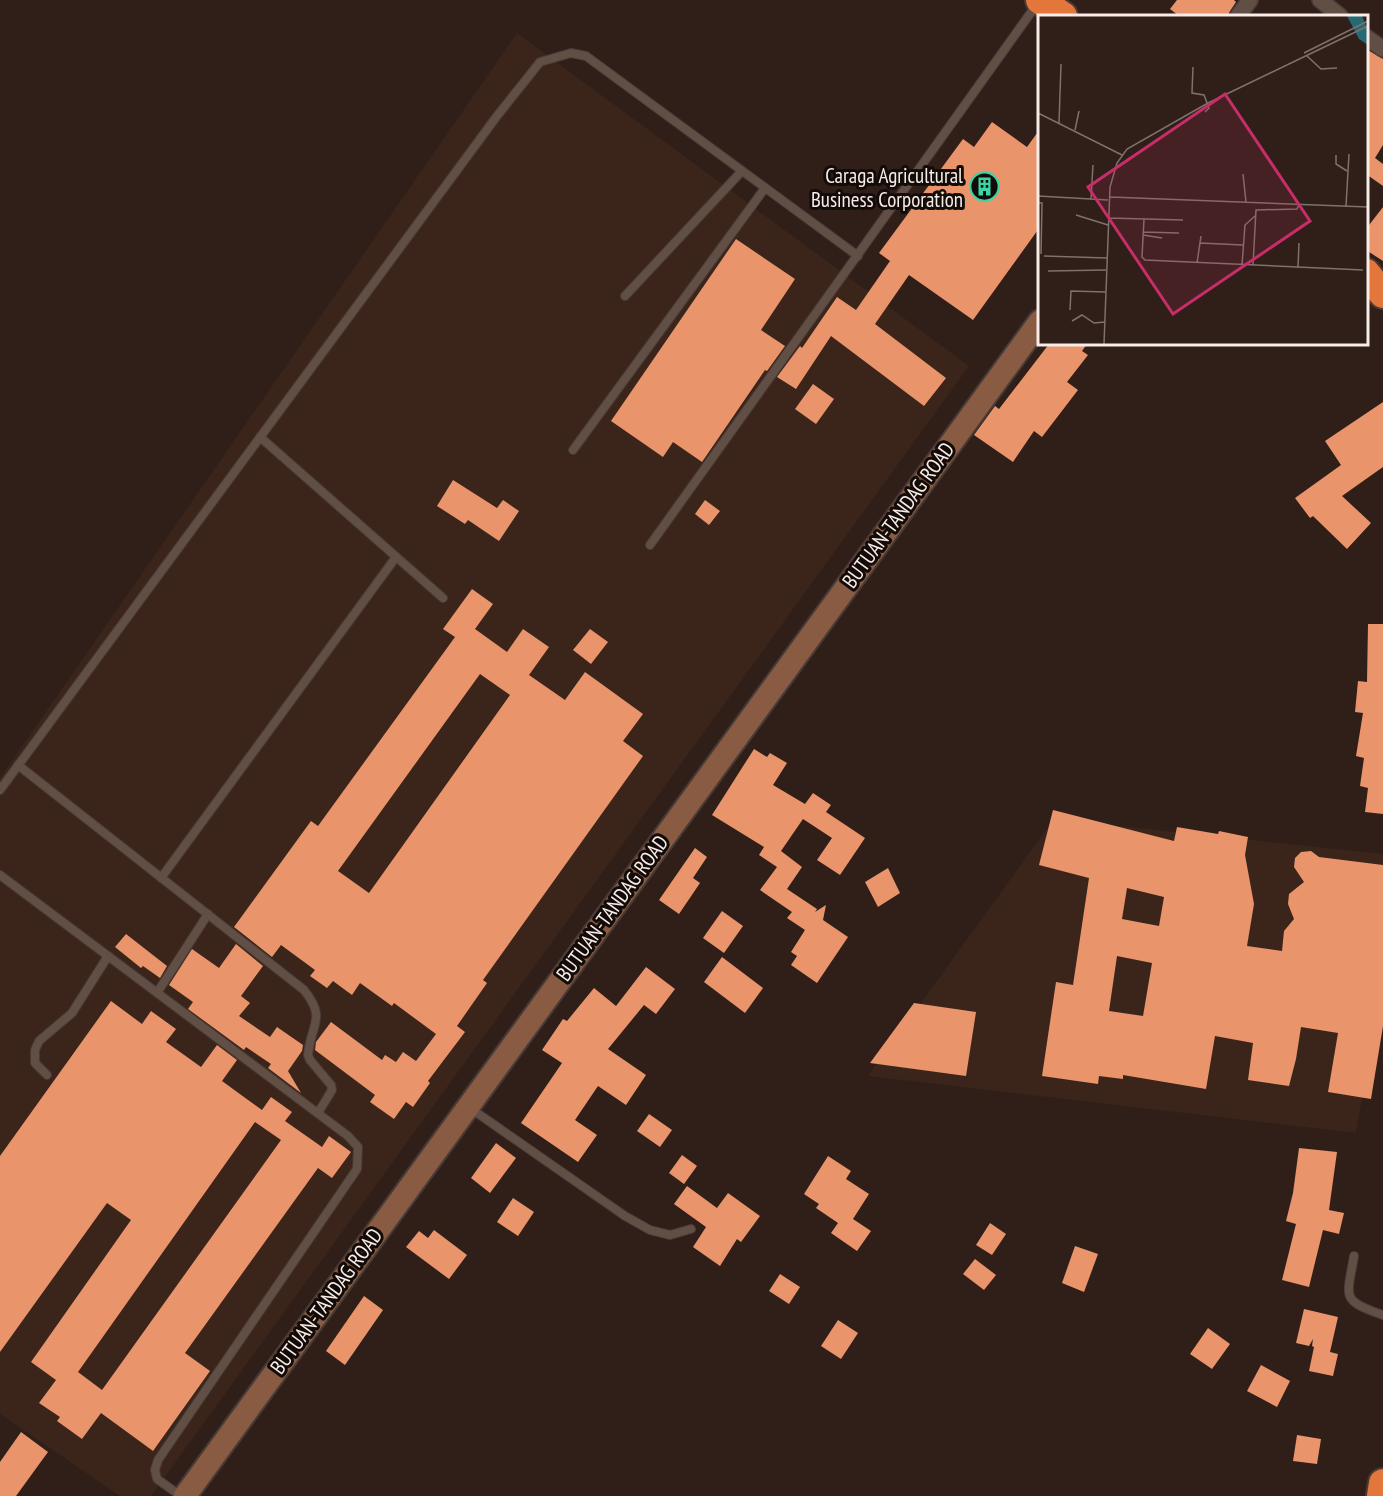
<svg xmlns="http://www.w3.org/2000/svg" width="1383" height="1496" viewBox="0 0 1383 1496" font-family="'PT Sans Narrow',sans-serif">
<rect width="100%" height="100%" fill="#2f1f18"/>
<g fill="#3b251b">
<polygon points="517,33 969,366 151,1496 120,1496 0,1414 0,778"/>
<polygon points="1054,819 1383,854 1383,980 1356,1133 868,1076"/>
</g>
<g fill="#ea946c" fill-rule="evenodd">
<polygon points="1177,0 1234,0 1236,2 1230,11 1228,16 1179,16 1170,9"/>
<polygon points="1366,49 1383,59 1383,145 1375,158 1383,164 1383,186 1366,174"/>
<polygon points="992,122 1027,147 1040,129 1040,227 973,320 909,275 875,324 946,378 924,406 831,336 796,389 777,377 800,346 802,348 837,297 856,310 890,261 879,253 963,139 974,147"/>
<polygon points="1383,207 1383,261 1366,250 1366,229"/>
<polygon points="736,239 795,279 761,330 785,346 767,371 765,370 702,462 673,442 663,457 611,421"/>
<polygon points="1049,344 1087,344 1082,351 1088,355 1067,382 1078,390 1042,437 1034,431 1013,462 974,435 995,406 999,409"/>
<polygon points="813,384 834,399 816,424 795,409"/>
<polygon points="1383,402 1383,467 1342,496 1371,523 1347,549 1313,516 1310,518 1295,498 1341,465 1325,441"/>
<polygon points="453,480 497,508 503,500 519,511 499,541 468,520 465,524 437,506"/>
<polygon points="705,500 720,511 709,525 695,514"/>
<path d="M472 589 493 604 475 629 507 652 523 629 549 647 529 675 565 700 585 672 643 714 623 741 643 756 483 980 487 983 457 1026 465 1032 428 1081 430 1083 413 1107 406 1102 394 1119 370 1102 375 1095 315 1050 316 1042 331 1022 382 1060 385 1055 396 1062 403 1052 416 1061 436 1034 394 1003 392 1006 360 983 352 995 333 981 327 988 310 976 315 970 281 945 272 957 234 927 311 821 318 826 455 637 443 629ZM480 674 510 695 369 893 338 871Z"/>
<polygon points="1368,624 1383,624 1383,814 1365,812 1368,788 1360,786 1364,758 1356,756 1363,713 1355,712 1358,681 1367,682"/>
<polygon points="590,629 608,642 591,664 573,650"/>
<polygon points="754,749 767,757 770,753 787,763 773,785 805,804 813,793 831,805 826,812 865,838 840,875 817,860 832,838 803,819 781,851 802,867 787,889 817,909 815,912 826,905 823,920 848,937 817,983 791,965 797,956 791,952 805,930 787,918 792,912 760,890 777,867 759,855 764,847 712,815"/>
<path d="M1053 810 1174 841 1177 827 1218 834 1219 831 1248 837 1245 855 1254 904 1247 946 1282 951 1284 931 1294 919 1288 904 1289 894 1304 882 1294 867 1295 858 1301 852 1311 851 1319 857 1383 865V1026L1371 1099 1328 1092 1338 1033 1301 1027 1296 1059 1289 1086 1248 1080 1253 1043 1215 1036 1206 1089 1123 1075V1079L1099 1076 1098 1084 1042 1076 1056 982 1073 985 1089 878 1039 865ZM1127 888 1164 897 1159 926 1122 919ZM1117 956 1152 963 1143 1016 1109 1011Z"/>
<polygon points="695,848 707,857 693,878 700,883 679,914 659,900"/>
<polygon points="888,868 900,893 878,907 865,882"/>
<polygon points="722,911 743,926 724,953 703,938"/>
<polygon points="126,934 167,966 160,978 143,966 141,968 115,947"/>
<polygon points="236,944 263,966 241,996 250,1003 239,1016 270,1037 277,1027 303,1045 302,1051 288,1071 301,1093 268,1068 271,1064 246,1047 244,1050 188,1009 193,1002 169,985 192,949 219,968"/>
<polygon points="722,957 763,988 745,1013 704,982"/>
<polygon points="646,967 675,989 656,1014 644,1005 608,1049 646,1075 626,1105 598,1086 575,1120 597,1135 578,1162 521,1123 562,1063 542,1050 563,1019 567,1021 594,988 616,1006"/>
<path d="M111 1001 142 1024 151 1011 176 1029 166 1042 201 1067 217 1045 237 1060 222 1081 262 1110 271 1097 292 1112 285 1121 322 1147 329 1136 351 1152 332 1178 318 1168 185 1353 210 1371 153 1451 101 1413 82 1439 57 1421 60 1417 39 1403 56 1380 31 1362 131 1220 107 1203 0 1352V1156ZM255 1122 281 1140 102 1390 78 1372Z"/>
<polygon points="914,1003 976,1012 966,1076 870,1063"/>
<polygon points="649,1114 672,1130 660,1147 637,1131"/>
<polygon points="496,1143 516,1158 490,1193 471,1178"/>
<polygon points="1299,1148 1337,1152 1329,1210 1344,1213 1339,1234 1323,1230 1309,1287 1282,1280 1296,1224 1286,1221 1293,1193"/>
<polygon points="682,1155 697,1166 684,1184 669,1173"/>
<polygon points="828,1156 851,1171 846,1179 869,1194 853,1219 871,1231 857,1251 831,1233 838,1223 816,1208 819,1204 804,1194"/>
<polygon points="687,1186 717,1208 728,1193 760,1216 741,1242 737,1239 720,1266 693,1247 706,1227 674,1204"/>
<polygon points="513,1198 534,1212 518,1236 497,1222"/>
<polygon points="990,1223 1006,1234 992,1255 976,1245"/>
<polygon points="434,1230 467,1255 449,1279 406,1247 419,1231 428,1238"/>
<polygon points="1075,1246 1098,1254 1084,1292 1062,1283"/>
<polygon points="975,1259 996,1275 984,1290 963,1274"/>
<polygon points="780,1274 800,1287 789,1304 769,1291"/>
<polygon points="364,1296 383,1310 345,1365 326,1351"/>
<polygon points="1304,1309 1338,1317 1330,1352 1338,1354 1333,1376 1309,1371 1314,1347 1312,1346 1313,1339 1309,1346 1296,1343"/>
<polygon points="838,1320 858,1333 841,1359 821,1346"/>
<polygon points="1208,1328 1230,1344 1212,1369 1190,1354"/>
<polygon points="1261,1365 1290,1381 1277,1407 1247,1391"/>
<polygon points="21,1432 48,1452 16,1496 0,1496 0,1462"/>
<polygon points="1297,1435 1321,1439 1317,1464 1293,1461"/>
</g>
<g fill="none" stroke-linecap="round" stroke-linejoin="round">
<defs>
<g id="lane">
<polyline points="625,296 741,172"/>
<polyline points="260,437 443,598"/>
<polyline points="573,450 765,188"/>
<polyline points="650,545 1037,4"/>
<path d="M18 765 304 990C327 1019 311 1023 308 1055L310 1060 331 1085 332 1090 318 1113"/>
<polyline points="0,790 497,116 540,62 571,53 586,56 858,256"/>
<polyline points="0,875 348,1136 358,1147 357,1169 158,1460 155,1470 157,1479 181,1496"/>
<polyline points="161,878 396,557"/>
<polyline points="157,993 208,914"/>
<polyline points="47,1075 35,1063 35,1050 39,1041 72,1013 108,956"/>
<polyline points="470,1108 625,1216 650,1230 670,1235 691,1229"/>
<path d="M1354 1256C1347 1298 1340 1300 1383 1315"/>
</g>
<g id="street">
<polyline points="1320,0 1340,16"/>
<polyline points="1238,16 1250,0"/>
<polyline points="1366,37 1383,49"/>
</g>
<polyline id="secondary" points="185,1496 1040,321"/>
<g id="highway">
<polyline points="1040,0 1063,16"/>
<polyline points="1366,273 1383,294"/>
<polyline points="1381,1496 1383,1483"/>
</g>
</defs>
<use href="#lane" stroke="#483a36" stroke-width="10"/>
<use href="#street" stroke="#483a36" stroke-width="18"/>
<use href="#secondary" stroke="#483a36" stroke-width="26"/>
<use href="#highway" stroke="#483a36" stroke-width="32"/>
<use href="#lane" stroke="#614f46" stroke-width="8"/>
<use href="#street" stroke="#614f46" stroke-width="15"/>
<use href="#secondary" stroke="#885b42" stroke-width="22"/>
<use href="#highway" stroke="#e3763a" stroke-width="28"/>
</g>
<defs>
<symbol id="building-ring" viewBox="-11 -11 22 22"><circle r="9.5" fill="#120b08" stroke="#3ad4a5" stroke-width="1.5"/><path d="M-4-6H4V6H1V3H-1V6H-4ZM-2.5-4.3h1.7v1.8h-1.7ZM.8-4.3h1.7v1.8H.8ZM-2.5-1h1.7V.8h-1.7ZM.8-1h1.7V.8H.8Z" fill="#3ad4a5"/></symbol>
</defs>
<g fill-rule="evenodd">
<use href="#building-ring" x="968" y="170" width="33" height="33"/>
</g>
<g text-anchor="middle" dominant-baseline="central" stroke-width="6" stroke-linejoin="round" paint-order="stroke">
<g font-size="21" fill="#f7ece7" stroke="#120b08" text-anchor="end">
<text x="963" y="175">Caraga Agricultural<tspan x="963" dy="24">Business Corporation</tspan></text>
</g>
<g font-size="21" fill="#f7ece7" stroke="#120b08">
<text transform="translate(898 515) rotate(-54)">BUTUAN-TANDAG ROAD</text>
<text transform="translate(612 908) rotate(-54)">BUTUAN-TANDAG ROAD</text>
<text transform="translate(326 1301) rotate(-54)">BUTUAN-TANDAG ROAD</text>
</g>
</g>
<g transform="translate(1038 15)">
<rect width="330" height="330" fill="#2f1f18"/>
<path d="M309 1H324L330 15V30L321 24Z" fill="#246b75"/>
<path fill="none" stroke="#7f716b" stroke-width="1.5" d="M266 38 330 6M269 41 283 54 299 53M155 52 154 78 166 80 171 93 167 97M0 98 84 140M21 108 23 49M37 115 41 96M298 140V149L309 156M205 159 208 187M0 181 70 185M72 182 330 192M53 184 55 150M0 188H4L3 239M308 191 311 139M38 200 70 210M71 203 145 205M106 204 104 242 107 245 325 255M105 217 141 218M105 220 124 223M162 228 205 230M6 241 69 243M159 248 163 221M204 250 207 210 217 201M215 250 218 195 259 194 261 189M260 252 261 228M10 256 68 255M32 295 33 276 68 277M34 306 44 300 56 308 67 307M66 329 72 172 79 148 89 134 170 88 330 11"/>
<path fill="#c72d69" fill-opacity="0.15" stroke="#c72d69" stroke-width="3" d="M187 79 272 206 135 299 50 172Z"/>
<rect width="330" height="330" fill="none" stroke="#f7ece7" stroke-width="3"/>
</g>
</svg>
